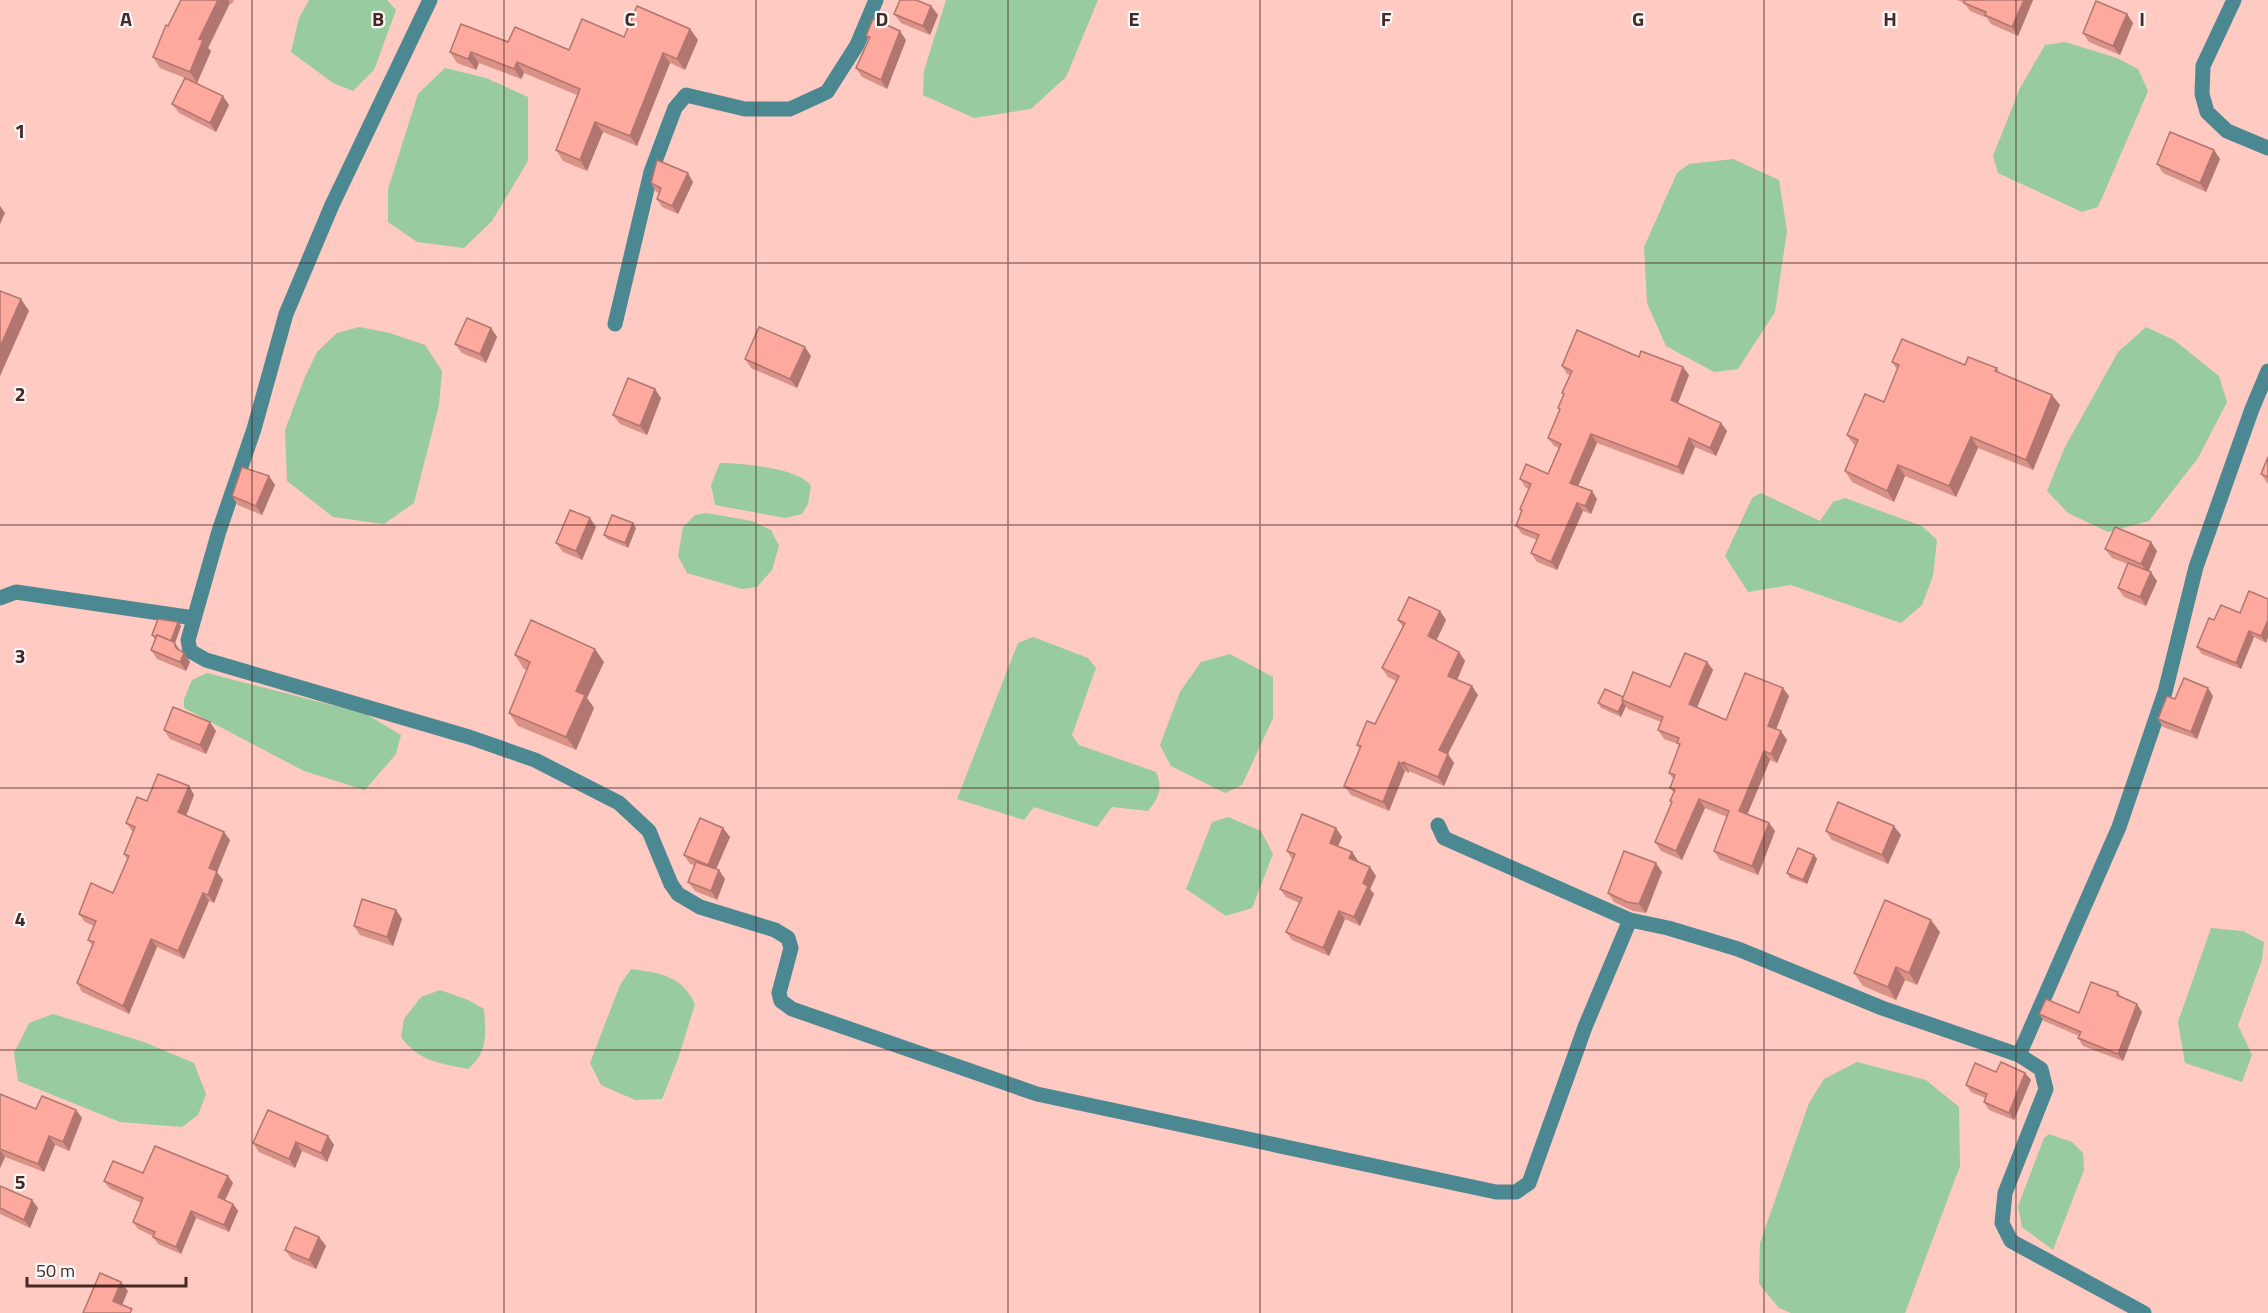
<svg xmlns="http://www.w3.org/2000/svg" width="2268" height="1313" viewBox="0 0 2268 1313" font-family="'Titillium Web',sans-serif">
<rect width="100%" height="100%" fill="#fecac2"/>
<g fill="#98cb9e">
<polygon points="309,0 387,0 396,10 374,70 353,91 333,83 291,52 299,18"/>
<polygon points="946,0 1098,0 1066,77 1031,109 974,118 923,95 924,71"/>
<polygon points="2065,42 2117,58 2138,69 2148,91 2098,207 2082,212 1998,173 1993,156 2020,88 2045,45"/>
<polygon points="445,68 486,78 528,97 528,161 492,221 464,248 417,242 388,222 388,189 418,94"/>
<polygon points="1733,159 1779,180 1787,231 1775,312 1738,369 1714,372 1666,346 1647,303 1644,247 1677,173 1689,164"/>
<polygon points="359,327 390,333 425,345 442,371 439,405 414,503 384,524 333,517 287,481 285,430 305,377 317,352 337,333"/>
<polygon points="2146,327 2174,340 2219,376 2227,402 2198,458 2149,521 2108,532 2068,513 2047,491 2065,447 2118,352"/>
<path d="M720 463C741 463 799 468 811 486L808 504 802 514 785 518 715 505 711 485Z"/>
<polygon points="1761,493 1820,521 1833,502 1845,498 1922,526 1937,540 1933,576 1922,605 1901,623 1791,585 1748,592 1725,556 1752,498"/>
<polygon points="706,513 752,521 771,530 779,546 772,570 757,587 742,589 687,573 678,556 683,527 695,515"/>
<path d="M1033 637 1088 658 1096 668 1072 735 1079 745 1156 772C1163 788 1159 798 1148 811L1112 807 1097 827 1034 807 1024 820 957 799 1018 643Z"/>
<polygon points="1230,654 1273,677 1273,718 1242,785 1225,793 1171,766 1160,745 1180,692 1201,662"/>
<polygon points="207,673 366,714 401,735 396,754 365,790 304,771 184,708 184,699 192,680"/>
<polygon points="1228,817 1261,831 1273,854 1252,908 1226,916 1186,889 1212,822"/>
<polygon points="2211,928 2243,931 2264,942 2262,960 2238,1025 2252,1055 2242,1082 2185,1063 2178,1022"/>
<path d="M631 969C660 973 681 975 695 1004L678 1059 662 1099 635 1100 601 1085 590 1063 620 985Z"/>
<path d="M440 990 468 1000 484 1009C486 1033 488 1053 468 1069 440 1063 419 1062 401 1037L404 1019 421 997Z"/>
<polygon points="53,1014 144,1042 194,1063 206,1094 198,1115 182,1127 120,1122 18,1081 14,1053 29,1023"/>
<polygon points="1857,1062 1926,1080 1959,1107 1960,1166 1905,1313 1791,1313 1779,1308 1759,1284 1760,1243 1809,1103 1824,1079"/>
<polygon points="2049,1134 2072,1142 2083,1153 2084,1170 2053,1250 2022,1227 2018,1206 2044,1138"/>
</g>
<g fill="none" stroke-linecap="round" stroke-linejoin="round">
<g stroke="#4c8891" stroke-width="15">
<polyline points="430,0 332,205 286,314 254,429 219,531 188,640 190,651 206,660 469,737 535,760 619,803 649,831 671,884 678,894 700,907 775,930 788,938 791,948 779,993 781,1001 792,1009 1037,1094 1496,1192 1516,1192 1529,1183 1585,1027 1630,920 1668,928 1738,949 1882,1008 2019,1055 2041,1069 2046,1089 2005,1193 2002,1223 2011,1241 2144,1313"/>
<polyline points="2234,0 2203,66 2202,94 2207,112 2227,131 2268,148"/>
<polyline points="615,324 651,172 675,108 686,95 745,109 790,109 827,92 857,45 876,0"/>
<polyline points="0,598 16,592 194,618"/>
<polyline points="1438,825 1444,838 1630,920"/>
<polyline points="2019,1055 2119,827 2165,692 2196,567 2252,409 2268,371"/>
</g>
</g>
<g fill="#da9188">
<polygon points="181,0 234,0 232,4 230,3 208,48 211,51 197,83 189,80 229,105 216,132 179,113 172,104 185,78 160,68 153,57"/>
<polygon points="1957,0 2033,0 2018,36 1991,24 1987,18 1970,11 1964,3"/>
<polygon points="931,6 938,15 930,35 901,23 894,14"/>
<polygon points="2133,23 2120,55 2089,42 2083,33"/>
<polygon points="690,29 698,40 685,70 670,63 637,146 603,132 587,171 563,161 556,150 577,95 524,73 521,79 479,63 476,70 457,63 450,52 508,42 569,50 624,37"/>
<polygon points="866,36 906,40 887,89 862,77 856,68 869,39"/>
<polygon points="2214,150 2220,159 2206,192 2163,173 2157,164"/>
<polygon points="693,182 678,214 662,207 657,199 659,193 656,192 651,183"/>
<polygon points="491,328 497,337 486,363 462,353 455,344"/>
<polygon points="811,356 797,388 751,368 745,359"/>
<polygon points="1639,357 1689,375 1678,403 1721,423 1727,431 1716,456 1695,447 1683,475 1597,443 1578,486 1597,499 1591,514 1583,511 1557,570 1537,562 1531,553 1537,540 1522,534 1516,526 1521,512 1520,509 1529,489 1526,488 1520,479 1548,474 1559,448 1554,446 1548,438 1560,411 1558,408 1564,395 1562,393 1570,375 1567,374 1562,366"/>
<polygon points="1892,362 1965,365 1997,368 2000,373 2060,405 2033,470 1978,448 1956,497 1905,476 1894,502 1852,482 1845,471 1855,446 1847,435 1884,402 1897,369"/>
<polygon points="661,398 647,435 620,424 613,415"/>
<polygon points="2268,457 2268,484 2261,474"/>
<polygon points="269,476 275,485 262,515 238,505 232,496"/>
<polygon points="596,527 582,560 563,552 556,543"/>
<polygon points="636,528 628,548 607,539 604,535"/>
<polygon points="2105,549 2157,551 2148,571 2157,581 2146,606 2124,597 2118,588 2128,564 2112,558"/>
<polygon points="2268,599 2268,637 2266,643 2254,637 2241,669 2202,654 2197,647 2214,620 2240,613"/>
<polygon points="1440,611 1446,620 1436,641 1459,652 1465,661 1457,679 1478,695 1448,754 1454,763 1444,786 1409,771 1409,773 1405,771 1389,811 1351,795 1344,786 1360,749 1357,745 1375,724 1396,681 1388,677 1382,668 1403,627 1398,620"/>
<polygon points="178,622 181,626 175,643 179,650 184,653 190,662 186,671 157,659 151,650 155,640 152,635"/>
<polygon points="515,655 604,662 587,698 594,708 576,750 518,726 509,713 527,670 524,669"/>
<polygon points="1707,662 1713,670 1697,707 1726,720 1789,696 1776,729 1787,740 1777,763 1770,760 1747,814 1769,823 1775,831 1758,875 1720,860 1714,851 1727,817 1705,808 1682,860 1661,851 1655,842 1672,803 1670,801 1674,793 1670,788 1674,780 1669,773 1679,746 1678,744 1664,739 1658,730 1661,722 1628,709 1626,706 1621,717 1601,708 1598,703 1670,687"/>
<polygon points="2213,696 2197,739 2163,727 2158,719"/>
<polygon points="164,730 216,731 206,754 170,739"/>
<polygon points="189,786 194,795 186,816 230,840 217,872 223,880 214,903 209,901 184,959 157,947 129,1014 82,992 77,983 92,945 88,940 94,926 85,922 79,914 113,893 127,859 124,854 133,832 126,823 147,801"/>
<polygon points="723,828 730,837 716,869 719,870 725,879 717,900 695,891 688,882 694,865 690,864 684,855"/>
<polygon points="1336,828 1342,837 1338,846 1352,852 1358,861 1357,862 1370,867 1376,876 1370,889 1374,894 1360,926 1345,919 1329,956 1292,940 1286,932 1299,903 1286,897 1280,889 1292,859 1287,851"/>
<polygon points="1826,831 1901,835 1888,864 1832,840"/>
<polygon points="1814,855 1817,859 1807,884 1790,878 1787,873"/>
<polygon points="1662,872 1646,913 1633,911 1614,902 1608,893"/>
<polygon points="396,910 402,919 393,946 360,935 354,926"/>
<polygon points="1940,932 1917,985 1905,980 1896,1000 1863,986 1854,973"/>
<polygon points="2118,992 2121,997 2142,1012 2123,1061 2083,1046 2078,1038 2079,1036 2044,1021 2039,1014 2079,1013"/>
<polygon points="1996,1072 2025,1073 2031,1080 2014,1120 1989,1110 1984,1102 1985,1098 1971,1092 1966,1085"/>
<polygon points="0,1094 36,1109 76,1110 82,1118 69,1151 55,1145 44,1172 5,1157 0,1168"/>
<polygon points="328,1136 334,1145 327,1162 302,1151 295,1168 259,1152 253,1143"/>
<polygon points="143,1173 228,1176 233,1183 225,1200 233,1204 238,1211 229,1232 196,1218 181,1254 158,1244 153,1237 153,1236 138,1229 133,1222 141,1203 109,1188 104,1181"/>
<polygon points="0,1186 32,1200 38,1208 30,1228 0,1214"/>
<polygon points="319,1237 326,1246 316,1269 292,1259 285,1250"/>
</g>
<g fill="#b1766f">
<polygon points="218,0 228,0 230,3 208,48 211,51 197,83 190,72 199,39"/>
<polygon points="2024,0 2033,0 2018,36 2012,27"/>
<polygon points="931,6 938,15 930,35 923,26"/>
<polygon points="2127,14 2133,23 2120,55 2113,46"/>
<polygon points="690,29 698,40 685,70 677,59"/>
<polygon points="900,31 906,40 887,89 881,80"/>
<polygon points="471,52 479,63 476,70 468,59"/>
<polygon points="663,53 670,63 637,146 630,136"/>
<polygon points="517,62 524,73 521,79 514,69"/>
<polygon points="223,96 229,105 216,132 210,123"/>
<polygon points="595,122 603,132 587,171 580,160"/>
<polygon points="2214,150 2220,159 2206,192 2200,183"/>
<polygon points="688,173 693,182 678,214 672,206"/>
<polygon points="0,206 5,213 0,224"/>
<polygon points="21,299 29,311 0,376 0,347"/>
<polygon points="491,328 497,337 486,363 480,354"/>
<polygon points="805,347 811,356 797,388 790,379"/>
<polygon points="1683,367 1689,375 1676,408 1671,400"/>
<polygon points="655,389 661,398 647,435 640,426"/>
<polygon points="2052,395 2060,405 2033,470 2026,460"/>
<polygon points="1721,423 1727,431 1716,456 1710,448"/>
<polygon points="1591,434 1597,443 1576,491 1570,483"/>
<polygon points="1971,437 1978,448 1956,497 1949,486"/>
<polygon points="1689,438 1695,447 1683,475 1678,467"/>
<polygon points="1898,465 1905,476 1894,502 1887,491"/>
<polygon points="269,476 275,485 262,515 256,506"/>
<polygon points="1592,491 1597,499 1591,514 1585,506"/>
<polygon points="1577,503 1583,511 1557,570 1551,562"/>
<polygon points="590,518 596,527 582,560 576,551"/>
<polygon points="633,523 636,528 628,548 625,543"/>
<polygon points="2151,542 2157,551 2148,573 2141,564"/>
<polygon points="2151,572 2157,581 2146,606 2140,597"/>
<polygon points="1440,611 1446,620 1434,645 1428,636"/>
<polygon points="2268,620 2268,637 2266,643 2261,636"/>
<polygon points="178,622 181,626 175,643 180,651 184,653 190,662 186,671 180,662 170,642"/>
<polygon points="2249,631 2254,637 2241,669 2236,663"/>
<polygon points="595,649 604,662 587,698 594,708 576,750 566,737 576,691"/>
<polygon points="1459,652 1465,661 1455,685 1448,676"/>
<polygon points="1707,662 1713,670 1695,712 1689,704"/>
<polygon points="1472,686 1478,695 1445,759 1439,750"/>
<polygon points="1783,688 1789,696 1774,735 1768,726"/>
<polygon points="2208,688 2213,696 2197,739 2191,732"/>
<polygon points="1623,702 1626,706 1621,717 1618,712"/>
<polygon points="210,722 216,731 206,754 200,745"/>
<polygon points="1781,731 1787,740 1777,763 1771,754"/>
<polygon points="1764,751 1770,760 1745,820 1739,811"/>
<polygon points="1448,754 1454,763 1444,786 1438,777"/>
<polygon points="1399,762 1405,771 1389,811 1383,802"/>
<polygon points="1403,762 1409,771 1409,773 1402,764"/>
<polygon points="189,786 194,795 184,821 178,812"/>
<polygon points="1699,799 1705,808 1682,860 1676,851"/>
<polygon points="1769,823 1775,831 1758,875 1752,866"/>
<polygon points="1894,826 1901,835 1888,864 1882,855"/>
<polygon points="723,828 730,837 714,874 708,865"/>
<polygon points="1336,828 1342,837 1336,851 1330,843"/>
<polygon points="224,832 230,840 217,872 223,880 214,903 208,895 209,868"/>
<polygon points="1352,852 1358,861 1355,867 1349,858"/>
<polygon points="1814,855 1817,859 1807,884 1803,880"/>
<polygon points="1656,863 1662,872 1646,913 1639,904"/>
<polygon points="1370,867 1376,876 1370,889 1374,894 1360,926 1354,917 1363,883"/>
<polygon points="719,870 725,879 717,900 711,891"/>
<polygon points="203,893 209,901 184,959 178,951"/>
<polygon points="396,910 402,919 393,946 387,937"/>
<polygon points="1339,911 1345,919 1329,956 1323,948"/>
<polygon points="1931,920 1940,932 1917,985 1909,973"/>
<polygon points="151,939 157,947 129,1014 123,1006"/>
<polygon points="1896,967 1905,980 1896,1000 1888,987"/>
<polygon points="2137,1004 2142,1012 2123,1061 2118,1054"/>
<polygon points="2025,1073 2031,1080 2014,1120 2009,1113"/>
<polygon points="76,1110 82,1118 69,1151 63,1142"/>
<polygon points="49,1136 55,1145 44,1172 38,1164"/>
<polygon points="328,1136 334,1145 327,1162 321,1153"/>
<polygon points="296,1142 302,1151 295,1168 289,1159"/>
<polygon points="0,1150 5,1157 0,1168"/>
<polygon points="228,1176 233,1183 223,1204 218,1197"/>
<polygon points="32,1200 38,1208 30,1228 24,1220"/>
<polygon points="233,1204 238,1211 229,1232 224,1225"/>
<polygon points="191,1211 196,1218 181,1254 176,1247"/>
<polygon points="319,1237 326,1246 316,1269 309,1260"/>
<polygon points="121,1282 128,1291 120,1310 113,1301"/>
</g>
<g fill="#fda99e" stroke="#b1766f" stroke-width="1.5">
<polygon points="181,0 218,0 199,39 203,40 190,72 153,57 166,25 168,26"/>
<polygon points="900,0 916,0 931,6 923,26 894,14"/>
<polygon points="1965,0 2024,0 2012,27 1985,15 1986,12 1964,3"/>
<polygon points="2096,1 2127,14 2113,46 2083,33"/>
<polygon points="637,6 690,29 677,59 663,53 630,136 595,122 580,160 556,150 580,89 517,62 514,69 471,52 468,59 450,52 461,24 508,42 515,27 569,50 582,19 624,37"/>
<polygon points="873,19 900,31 881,80 856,68 870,37 866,36"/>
<polygon points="185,78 223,96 210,123 172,104"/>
<polygon points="2170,132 2214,150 2200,183 2157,164"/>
<polygon points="657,160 688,173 672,206 657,199 661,188 651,183"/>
<polygon points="0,291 21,299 0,347"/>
<polygon points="467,318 491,328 480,354 455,344"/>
<polygon points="759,327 805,347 790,379 745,359"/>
<polygon points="1577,330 1639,357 1641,351 1683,367 1671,400 1721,423 1710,448 1689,438 1678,467 1591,434 1570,483 1592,491 1585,506 1577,503 1551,562 1531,553 1539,535 1516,526 1522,510 1520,509 1531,484 1520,479 1526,464 1548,474 1561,444 1548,438 1560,409 1558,408 1564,394 1562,393 1572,371 1562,366"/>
<polygon points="1902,339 1965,365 1968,357 1997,368 1995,371 2052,395 2026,460 1971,437 1949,486 1898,465 1887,491 1845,471 1858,440 1847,435 1865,394 1884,402 1899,365 1892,362"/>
<polygon points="628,378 655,389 640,426 613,415"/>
<polygon points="2268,457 2268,477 2261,474"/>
<polygon points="242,467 269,476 256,506 232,496"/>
<polygon points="570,510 590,518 576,551 556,543"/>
<polygon points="612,515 633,523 625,543 604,535"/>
<polygon points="2115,527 2151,542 2141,564 2105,549"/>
<polygon points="2128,563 2151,572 2140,597 2118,588"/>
<polygon points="2249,591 2268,599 2268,620 2261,636 2249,631 2236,663 2197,647 2209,618 2214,620 2221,605 2240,613"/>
<polygon points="1409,597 1440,611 1428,636 1459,652 1448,676 1472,686 1439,750 1448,754 1438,777 1403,762 1402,764 1399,762 1383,802 1344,786 1361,746 1357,745 1367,721 1375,724 1399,676 1382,668 1405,623 1398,620"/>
<polygon points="158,619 178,622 171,641 157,635 156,637 152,635"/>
<polygon points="531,620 595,649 576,691 585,695 566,737 509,713 530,662 515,655"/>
<polygon points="157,635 174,642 176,648 184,653 180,662 151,650"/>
<polygon points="1685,653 1707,662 1689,704 1726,720 1745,673 1783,688 1768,726 1781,731 1771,754 1764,751 1739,811 1769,823 1752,866 1714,851 1729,811 1699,799 1676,851 1655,842 1672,802 1670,801 1675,790 1670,788 1675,775 1669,773 1680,744 1677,743 1679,738 1658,730 1663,717 1622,700 1633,672 1670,687"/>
<polygon points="2184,678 2208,688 2191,732 2158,719 2167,696 2175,699"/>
<polygon points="1605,689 1623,697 1622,700 1623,702 1618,712 1598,703"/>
<polygon points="173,707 210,722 200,745 164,730"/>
<polygon points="158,774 189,786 178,812 224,832 209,868 217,871 208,895 203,893 178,951 151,939 123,1006 77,983 94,942 88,940 96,921 79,914 91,883 113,893 129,856 124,854 135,827 126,823 137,797 147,801"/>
<polygon points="1838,802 1894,826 1882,855 1826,831"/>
<polygon points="1302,814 1336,828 1330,843 1352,852 1349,858 1370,867 1363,883 1368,886 1354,917 1339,911 1323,948 1286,932 1302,898 1280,889 1295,854 1287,851"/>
<polygon points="700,818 723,828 708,865 684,855"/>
<polygon points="1798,848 1814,855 1803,880 1787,873"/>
<polygon points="1624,851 1656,863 1639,904 1627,902 1608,893"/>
<polygon points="696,862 719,870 711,891 688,882"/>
<polygon points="362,899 396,910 387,937 354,926"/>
<polygon points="1885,900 1931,920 1909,973 1896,967 1888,987 1854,973"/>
<polygon points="2091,982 2118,992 2117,995 2137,1004 2118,1054 2078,1038 2081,1032 2039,1014 2046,999 2079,1013"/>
<polygon points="2001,1062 2025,1073 2009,1113 1984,1102 1987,1094 1966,1085 1975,1063 1996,1072"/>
<polygon points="0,1094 36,1109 42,1096 76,1110 63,1142 49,1136 38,1164 0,1149"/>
<polygon points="268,1110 328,1136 321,1153 296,1142 289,1159 253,1143"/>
<polygon points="155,1146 228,1176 218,1197 233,1204 224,1225 191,1211 176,1247 153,1237 155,1232 133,1222 143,1198 104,1181 113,1161 143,1173"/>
<polygon points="0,1186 32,1200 24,1220 0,1208"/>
<polygon points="295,1227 319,1237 309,1260 285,1250"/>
<polygon points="100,1273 121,1282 113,1301 132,1309 130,1313 83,1313"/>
</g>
<path fill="none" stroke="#492824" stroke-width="1.5" stroke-opacity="0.55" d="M252 0V1313M504 0V1313M756 0V1313M1008 0V1313M1260 0V1313M1512 0V1313M1764 0V1313M2016 0V1313M0 263H2268M0 525H2268M0 788H2268M0 1050H2268"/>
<g font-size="20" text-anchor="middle" font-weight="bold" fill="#492824" stroke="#f9f9f9" stroke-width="4.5" stroke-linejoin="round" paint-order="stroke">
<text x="126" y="26">A</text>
<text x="378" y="26">B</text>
<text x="630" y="26">C</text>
<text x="882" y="26">D</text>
<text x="1134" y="26">E</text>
<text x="1386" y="26">F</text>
<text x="1638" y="26">G</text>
<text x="1890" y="26">H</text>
<text x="2142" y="26">I</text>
<text x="20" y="138">1</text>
<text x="20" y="401">2</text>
<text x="20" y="663">3</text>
<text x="20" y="926">4</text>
<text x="20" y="1189">5</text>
</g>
<path d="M27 1277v9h159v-9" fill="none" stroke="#492824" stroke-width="3"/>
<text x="36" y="1277" font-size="18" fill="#492824" stroke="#f9f9f9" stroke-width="4.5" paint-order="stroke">50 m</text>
</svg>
